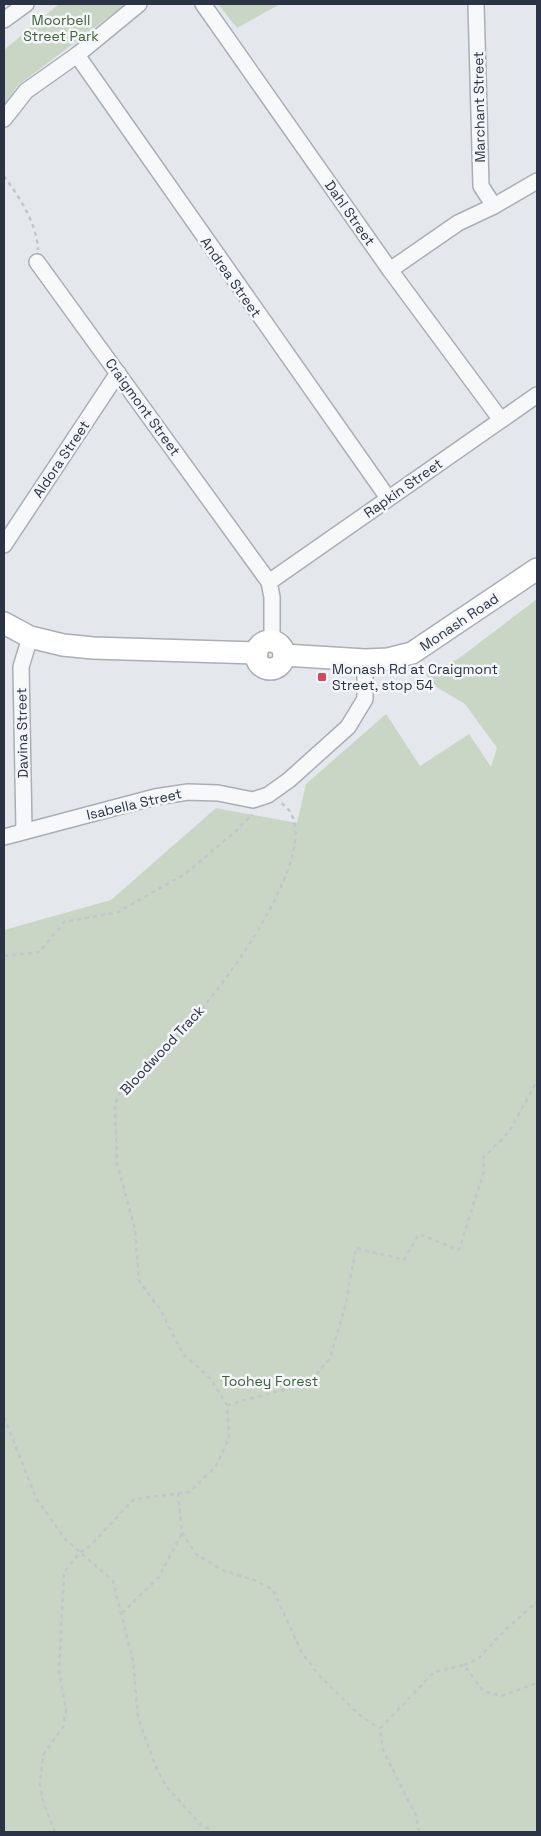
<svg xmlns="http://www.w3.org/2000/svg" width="541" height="1836" viewBox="0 0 541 1836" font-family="'Space Grotesk',sans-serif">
<rect width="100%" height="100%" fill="#e4e7ec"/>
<g fill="#c9d6c5">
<polygon points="59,4 126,4 17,86 4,106 4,50"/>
<polygon points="218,4 280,4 237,28"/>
<polygon points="537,599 537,1832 4,1832 4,930 111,900 216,808 297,823 306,784 386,714 420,766 469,734 491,767 497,748 465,704 433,685 426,674 458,659"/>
</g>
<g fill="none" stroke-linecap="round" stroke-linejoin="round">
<defs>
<g id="street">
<polyline points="203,4 390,270 501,420"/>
<polyline points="476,4 481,186 494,206"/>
<polyline points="4,20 26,4"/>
<polyline points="77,55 388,498"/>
<polyline points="4,119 26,91 77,55 139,4"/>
<polyline points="37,262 269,582 272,597 272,641"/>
<polyline points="390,270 458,223 494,206 537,181"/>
<polyline points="4,545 118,373"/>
<polyline points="269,582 537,395"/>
<polyline points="24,831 21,667 30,637"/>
<polyline points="4,837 155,797 188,792 218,793 253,800 268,795 289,780 348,727 365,699 365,660"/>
</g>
<g id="secondary">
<polyline points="4,623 30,637 63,645 93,648 257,653"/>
<circle cx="270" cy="655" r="14"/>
<polyline points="284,655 365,660 388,659 412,653 537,569"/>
</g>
</defs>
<use href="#street" stroke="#a9aeb7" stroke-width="18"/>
<use href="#secondary" stroke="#a9aeb7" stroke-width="24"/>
<g stroke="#c2c5cb" stroke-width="2.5" stroke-dasharray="4 4" stroke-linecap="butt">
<path d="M4 176C19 197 37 223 38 250"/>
<polyline points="4,956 40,952 64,922 118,912 185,874 236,831 252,814"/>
<polyline points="227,1405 309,1383 330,1358 345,1307 356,1248 404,1260 419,1234 459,1250 484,1171 483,1158 509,1132 537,1081"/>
<polyline points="4,1417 36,1498 65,1539 113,1581 133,1661 138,1717 155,1765 166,1786 201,1825 214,1832"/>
<polyline points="178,1493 182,1533 196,1554 222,1570 254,1580 273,1590 302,1653 318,1674 357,1713 380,1729"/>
<polyline points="122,1613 159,1577 182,1533"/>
<polyline points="464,1665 478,1659 505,1630 537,1602"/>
<path d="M55 1832 43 1802 40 1785 43 1755 63 1727 66 1711 59 1671 64 1572 79 1553 90 1546 134 1499 190 1492 216 1466 229 1438 227 1405 210 1378 183 1354 160 1309 139 1281 135 1229 117 1164 115 1104 120 1092C152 1059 189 1027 217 990 241 959 330 834 281 803"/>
<polyline points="419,1832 416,1816 383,1750 380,1729 434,1672 464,1665 483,1691 501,1696 537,1683"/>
</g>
<use href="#street" stroke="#f7f8fa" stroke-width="15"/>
<use href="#secondary" stroke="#fff" stroke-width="21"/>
</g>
<rect fill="#d1495b" stroke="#f4f6f9" stroke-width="2" x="317" y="672" width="10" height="10" rx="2.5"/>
<g text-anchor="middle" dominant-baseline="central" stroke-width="5" stroke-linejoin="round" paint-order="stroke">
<g font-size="14" fill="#3f6138" stroke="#f4f6f9">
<text x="61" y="20">Moorbell<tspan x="61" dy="16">Street Park</tspan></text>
<text x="270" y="1381">Toohey Forest</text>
</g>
<g font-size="14" fill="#2b3445" stroke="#f4f6f9">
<text transform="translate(479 107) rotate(-91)">Marchant Street</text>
<text transform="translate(350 213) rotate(55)">Dahl Street</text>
<text transform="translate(231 277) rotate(55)">Andrea Street</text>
<text transform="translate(143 407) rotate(54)">Craigmont Street</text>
<text transform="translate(61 459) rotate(-56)">Aldora Street</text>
<text transform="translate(403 488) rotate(-35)">Rapkin Street</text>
<text transform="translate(459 622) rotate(-34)">Monash Road</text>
<text transform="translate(22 733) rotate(-91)">Davina Street</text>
<text transform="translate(134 804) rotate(-13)">Isabella Street</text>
<text transform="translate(162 1050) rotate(-47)">Bloodwood Track</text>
</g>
<g font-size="14" fill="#2b3445" stroke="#f4f6f9" text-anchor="start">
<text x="332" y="669">Monash Rd at Craigmont<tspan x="332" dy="16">Street, stop 54</tspan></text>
</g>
</g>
<rect width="541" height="1836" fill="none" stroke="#2b3445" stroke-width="10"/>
</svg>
